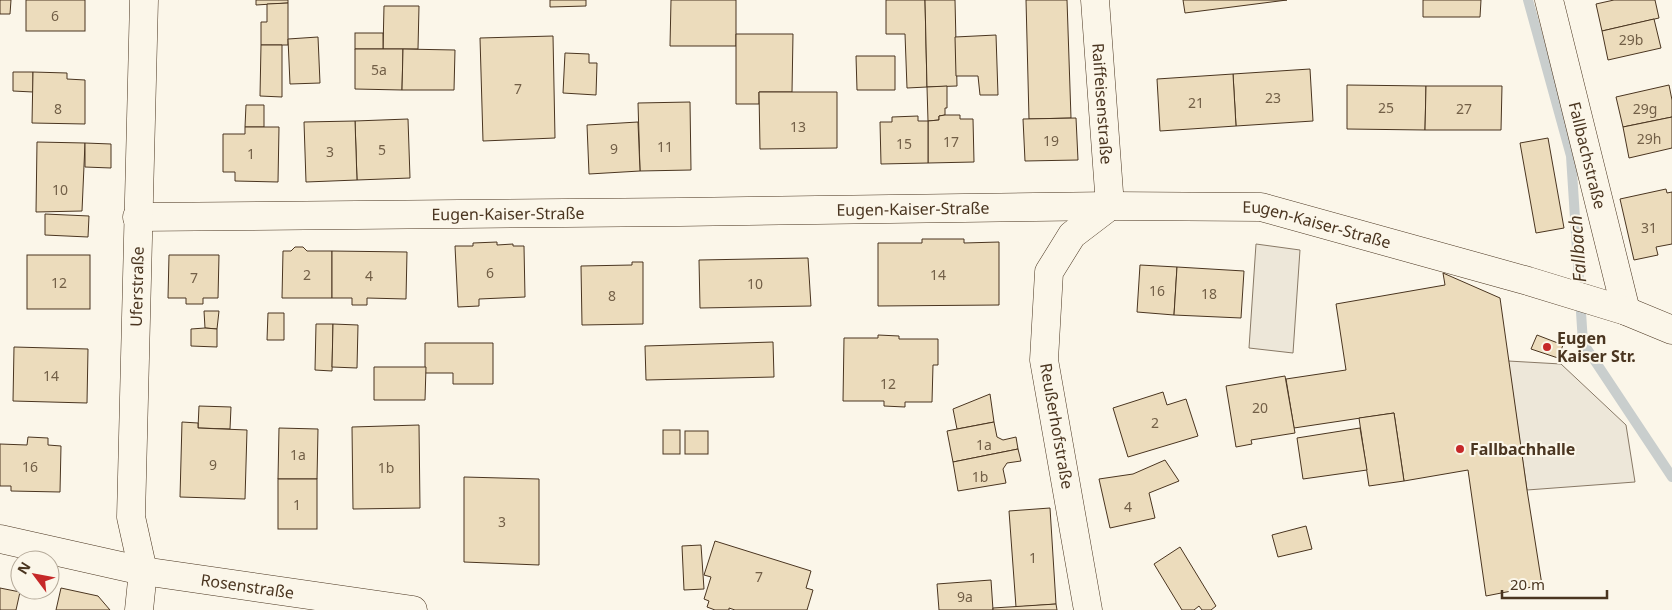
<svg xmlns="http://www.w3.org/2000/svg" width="1672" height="610" viewBox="0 0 1672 610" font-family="'Noto Sans',sans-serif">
<rect width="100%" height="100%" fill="#fbf6e9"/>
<g fill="#ede7d9" stroke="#887966">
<polygon points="1256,244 1300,250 1293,353 1249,348"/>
<polygon points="1508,361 1561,364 1626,425 1635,482 1527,490"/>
</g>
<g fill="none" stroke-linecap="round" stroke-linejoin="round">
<polyline stroke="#c9cecd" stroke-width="10" points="1528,0 1571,156 1583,343 1672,477"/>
</g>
<g fill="#ecdcbc" stroke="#4a3520">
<polygon points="0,0 11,0 10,14 0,14"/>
<rect x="26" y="0" width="59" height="31"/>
<polygon points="256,0 288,0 288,3 256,5"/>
<polygon points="550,0 586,0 586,6 550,7"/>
<polygon points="671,0 736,0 736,46 670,46"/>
<polygon points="886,0 925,0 927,87 907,88 905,34 886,34"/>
<polygon points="925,0 955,0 957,86 927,87"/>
<polygon points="1026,0 1067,0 1071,118 1029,119"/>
<polygon points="1183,0 1287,0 1185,13"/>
<polygon points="1423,0 1481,0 1480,17 1423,17"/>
<polygon points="1614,0 1655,0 1659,18 1602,31 1596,4"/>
<polygon points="288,3 288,45 261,45 261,22 267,22 267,4"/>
<polygon points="384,6 419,6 418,49 383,49"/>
<polygon points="1654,19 1661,48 1608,60 1602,31"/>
<rect x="355" y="33" width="28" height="16"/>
<polygon points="736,34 793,34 792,92 759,92 759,104 736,104"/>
<polygon points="996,35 998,95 980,95 978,76 956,76 955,37"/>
<polygon points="553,36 555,138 483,141 480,38"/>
<polygon points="318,37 320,83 290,84 288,39"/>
<polygon points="261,45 282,45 282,97 260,96"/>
<polygon points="355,49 403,49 402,90 355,89"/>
<polygon points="403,49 455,50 454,90 402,90"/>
<polygon points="565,53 589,54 589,63 597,63 596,95 563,93"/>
<polygon points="856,56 895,56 895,90 857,90"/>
<polygon points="1310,69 1313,121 1236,126 1233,74"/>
<polygon points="13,72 33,72 33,92 13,91"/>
<polygon points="33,72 67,73 67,79 85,80 85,124 32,123"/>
<polygon points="1233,74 1236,126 1160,131 1157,79"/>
<polygon points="1347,85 1426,86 1425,130 1347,129"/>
<polygon points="1669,85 1672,100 1672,117 1623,127 1616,97"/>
<polygon points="947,86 947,108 945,108 945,115 939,116 939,120 928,121 927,87"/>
<polygon points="1426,86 1502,86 1501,130 1425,130"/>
<polygon points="759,92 837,92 837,148 760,149"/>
<polygon points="690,102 691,170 640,171 638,103"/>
<polygon points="246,105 264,105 264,127 245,127"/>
<polygon points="945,115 960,115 960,119 973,119 974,162 928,163 928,121 939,120 939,116"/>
<polygon points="918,116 918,121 928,121 928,163 881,164 880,122 892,122 892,117"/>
<polygon points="1672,117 1672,148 1629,158 1623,127"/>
<polygon points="1076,118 1078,160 1025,161 1023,119"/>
<polygon points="408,119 410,178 357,180 355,121"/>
<polygon points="355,121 357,180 306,182 304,122"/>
<polygon points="638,122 640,171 589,174 587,125"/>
<polygon points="245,127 279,127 278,182 235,181 235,172 223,172 223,134 245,134"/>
<polygon points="1548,138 1564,228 1536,233 1520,143"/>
<polygon points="37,142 85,143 82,211 36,212"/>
<polygon points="85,143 111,144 111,168 85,167"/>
<polygon points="1666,189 1667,193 1672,192 1672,244 1656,247 1658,255 1634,260 1620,199"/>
<polygon points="45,214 89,216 88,237 45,235"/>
<polygon points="922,239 964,239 964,243 999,242 999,305 878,306 878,243 922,243"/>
<polygon points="497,242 497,245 513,244 513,246 524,246 525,297 479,299 479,306 458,307 455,246 473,246 473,243"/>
<polygon points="295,247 303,247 307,251 332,251 332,298 282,298 283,251 291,251"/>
<polygon points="332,251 407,252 406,299 367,298 367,305 352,305 352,298 332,298"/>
<rect x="27" y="255" width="63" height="54"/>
<polygon points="169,255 219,255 218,298 203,298 203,304 186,304 186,298 168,298"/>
<polygon points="808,258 811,306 700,308 699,260"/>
<polygon points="632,262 643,262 643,324 582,325 581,266 632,265"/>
<polygon points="1140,265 1177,267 1174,315 1137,312"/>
<polygon points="1177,267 1244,271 1241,318 1174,315"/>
<polygon points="1443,273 1500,298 1527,490 1542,585 1486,596 1468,470 1404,481 1394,413 1294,428 1286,379 1346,370 1336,304 1445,285"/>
<polygon points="204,311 219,311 217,329 205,328"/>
<polygon points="268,313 284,313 284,340 267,340"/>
<polygon points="316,324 333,324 332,371 315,370"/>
<polygon points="333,324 358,325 357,368 332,367"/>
<polygon points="205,328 217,329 217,347 191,346 191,329"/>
<polygon points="878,335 899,336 899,339 938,339 938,365 933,365 932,402 905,402 905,407 884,406 884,401 843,401 844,338 878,338"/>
<polygon points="1537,335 1563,345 1558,358 1531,349"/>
<polygon points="773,342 774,377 646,380 645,346"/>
<polygon points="425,343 493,343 493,384 453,384 453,373 425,373"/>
<polygon points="14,347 88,349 87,403 13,401"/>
<polygon points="374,367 426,367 425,400 374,400"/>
<polygon points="1285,376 1295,433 1251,440 1252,444 1236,447 1226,386"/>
<polygon points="1163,392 1167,405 1186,399 1198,436 1128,457 1113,408"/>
<polygon points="990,394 994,422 957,429 953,409"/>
<polygon points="199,406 231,407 230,429 198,428"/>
<polygon points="1394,413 1404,481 1369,486 1359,418"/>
<polygon points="182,422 198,423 198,428 247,430 245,499 180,497"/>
<polygon points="994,422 997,437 1003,440 1016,437 1018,449 953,462 947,431"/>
<polygon points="419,425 420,508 353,509 352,427"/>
<polygon points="279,428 318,429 317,479 278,479"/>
<polygon points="1360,428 1367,470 1303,479 1297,438"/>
<rect x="663" y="430" width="17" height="24"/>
<rect x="685" y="431" width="23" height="23"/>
<polygon points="28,437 48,438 48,445 61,446 60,492 11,491 11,486 0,486 0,444 27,445"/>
<polygon points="1018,449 1021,461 1007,463 1003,469 1006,483 958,491 953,462"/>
<polygon points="1165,460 1179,481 1149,493 1155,518 1110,528 1099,479 1133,474"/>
<polygon points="464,477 539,479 539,565 464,562"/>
<rect x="278" y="479" width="39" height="50"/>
<polygon points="1050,508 1056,604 1016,607 1009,511"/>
<polygon points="1306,526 1312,549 1278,557 1272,535"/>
<polygon points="715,541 811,571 806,588 813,590 807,610 735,610 729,608 729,610 715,610 707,607 709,601 704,599 711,577 704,575"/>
<polygon points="701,545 704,589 684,590 682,546"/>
<polygon points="1180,547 1216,606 1211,610 1202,610 1199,606 1194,610 1182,610 1154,564"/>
<polygon points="991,580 993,610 939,610 937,584"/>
<polygon points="0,588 20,592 16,610 0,610"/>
<polygon points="61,588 98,596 110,610 56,610"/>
<polygon points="1056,604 1057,610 993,610 993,608"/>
</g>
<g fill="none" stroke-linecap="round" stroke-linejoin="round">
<defs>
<g id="minor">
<path id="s1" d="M1095 0 1110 206"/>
<path id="s2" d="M1549 0 1626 311"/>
<path id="s3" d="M137 217 680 212 1110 206 1261 207 1528 281 1626 311 1672 330"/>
<path id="s4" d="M0 539 143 571 413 610"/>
<path id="s5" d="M139 610 143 571 131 517 144 0"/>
<polyline points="1088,610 1044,360 1049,272 1072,235 1110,206"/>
</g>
</defs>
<use href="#minor" stroke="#4a3520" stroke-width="29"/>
<use href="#minor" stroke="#fbf6e9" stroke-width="28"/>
</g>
<g fill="#c62828" stroke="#fbf6e9" stroke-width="2">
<circle cx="1547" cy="347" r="5"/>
<circle cx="1460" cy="449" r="5"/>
</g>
<g text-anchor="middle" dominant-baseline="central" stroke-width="4" stroke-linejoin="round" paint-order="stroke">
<g font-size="14" fill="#725f47">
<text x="55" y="15">6</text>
<text x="1631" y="39">29b</text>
<text x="379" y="69">5a</text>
<text x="518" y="88">7</text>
<text x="1273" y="97">23</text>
<text x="1196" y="102">21</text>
<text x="1386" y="107">25</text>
<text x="58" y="108">8</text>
<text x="1464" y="108">27</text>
<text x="1645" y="108">29g</text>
<text x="798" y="126">13</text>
<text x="1649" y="138">29h</text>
<text x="1051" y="140">19</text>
<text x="951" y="141">17</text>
<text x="904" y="143">15</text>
<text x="665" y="146">11</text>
<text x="614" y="148">9</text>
<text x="382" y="149">5</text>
<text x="330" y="151">3</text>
<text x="251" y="153">1</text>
<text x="60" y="189">10</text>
<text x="1649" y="227">31</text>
<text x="490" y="272">6</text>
<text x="307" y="274">2</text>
<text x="938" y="274">14</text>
<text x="369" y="275">4</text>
<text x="194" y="277">7</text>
<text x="59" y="282">12</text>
<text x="755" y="283">10</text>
<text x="1157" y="290">16</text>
<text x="1209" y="293">18</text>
<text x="612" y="295">8</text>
<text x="51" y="375">14</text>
<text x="888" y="383">12</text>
<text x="1260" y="407">20</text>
<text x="1155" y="422">2</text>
<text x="984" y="444">1a</text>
<text x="298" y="454">1a</text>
<text x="213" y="464">9</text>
<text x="30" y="466">16</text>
<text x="386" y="467">1b</text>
<text x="980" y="476">1b</text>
<text x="297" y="504">1</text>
<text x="1128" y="506">4</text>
<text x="502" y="521">3</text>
<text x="1033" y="557">1</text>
<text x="759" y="576">7</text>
<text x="965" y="596">9a</text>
</g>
<g font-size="16" fill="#4a3520" stroke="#fbf6e9">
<text stroke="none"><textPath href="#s1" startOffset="104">Raiffeisenstraße</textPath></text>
<text stroke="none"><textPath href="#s2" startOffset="160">Fallbachstraße</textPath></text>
<text stroke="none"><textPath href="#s3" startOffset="776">Eugen-Kaiser-Straße</textPath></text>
<text stroke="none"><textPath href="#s3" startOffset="371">Eugen-Kaiser-Straße</textPath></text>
<text stroke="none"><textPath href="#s3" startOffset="1182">Eugen-Kaiser-Straße</textPath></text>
<text stroke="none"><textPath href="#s5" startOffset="325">Uferstraße</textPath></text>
<text transform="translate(1057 426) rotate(80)">Reußerhofstraße</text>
<text stroke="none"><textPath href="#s4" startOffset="252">Rosenstraße</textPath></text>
</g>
<g font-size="16" font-weight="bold" fill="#4a3520" stroke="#fbf6e9" text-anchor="start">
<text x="1557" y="338">Eugen<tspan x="1557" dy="18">Kaiser Str.</tspan></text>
<text x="1470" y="449">Fallbachhalle</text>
</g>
<g font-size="18" font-style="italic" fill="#4a3520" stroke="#fbf6e9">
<text transform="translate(1577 249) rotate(-94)">Fallbach</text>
</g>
</g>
<g transform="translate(35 575) rotate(302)"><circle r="24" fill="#fbf6e9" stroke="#b4a999"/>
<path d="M0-4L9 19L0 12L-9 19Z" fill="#c62828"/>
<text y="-8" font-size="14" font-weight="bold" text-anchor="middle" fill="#4a3520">N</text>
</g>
<path d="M1502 590v8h105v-8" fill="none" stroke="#4a3520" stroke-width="2.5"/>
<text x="1510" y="590" font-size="15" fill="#4a3520" stroke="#fbf6e9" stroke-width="4" paint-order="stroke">20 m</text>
</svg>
